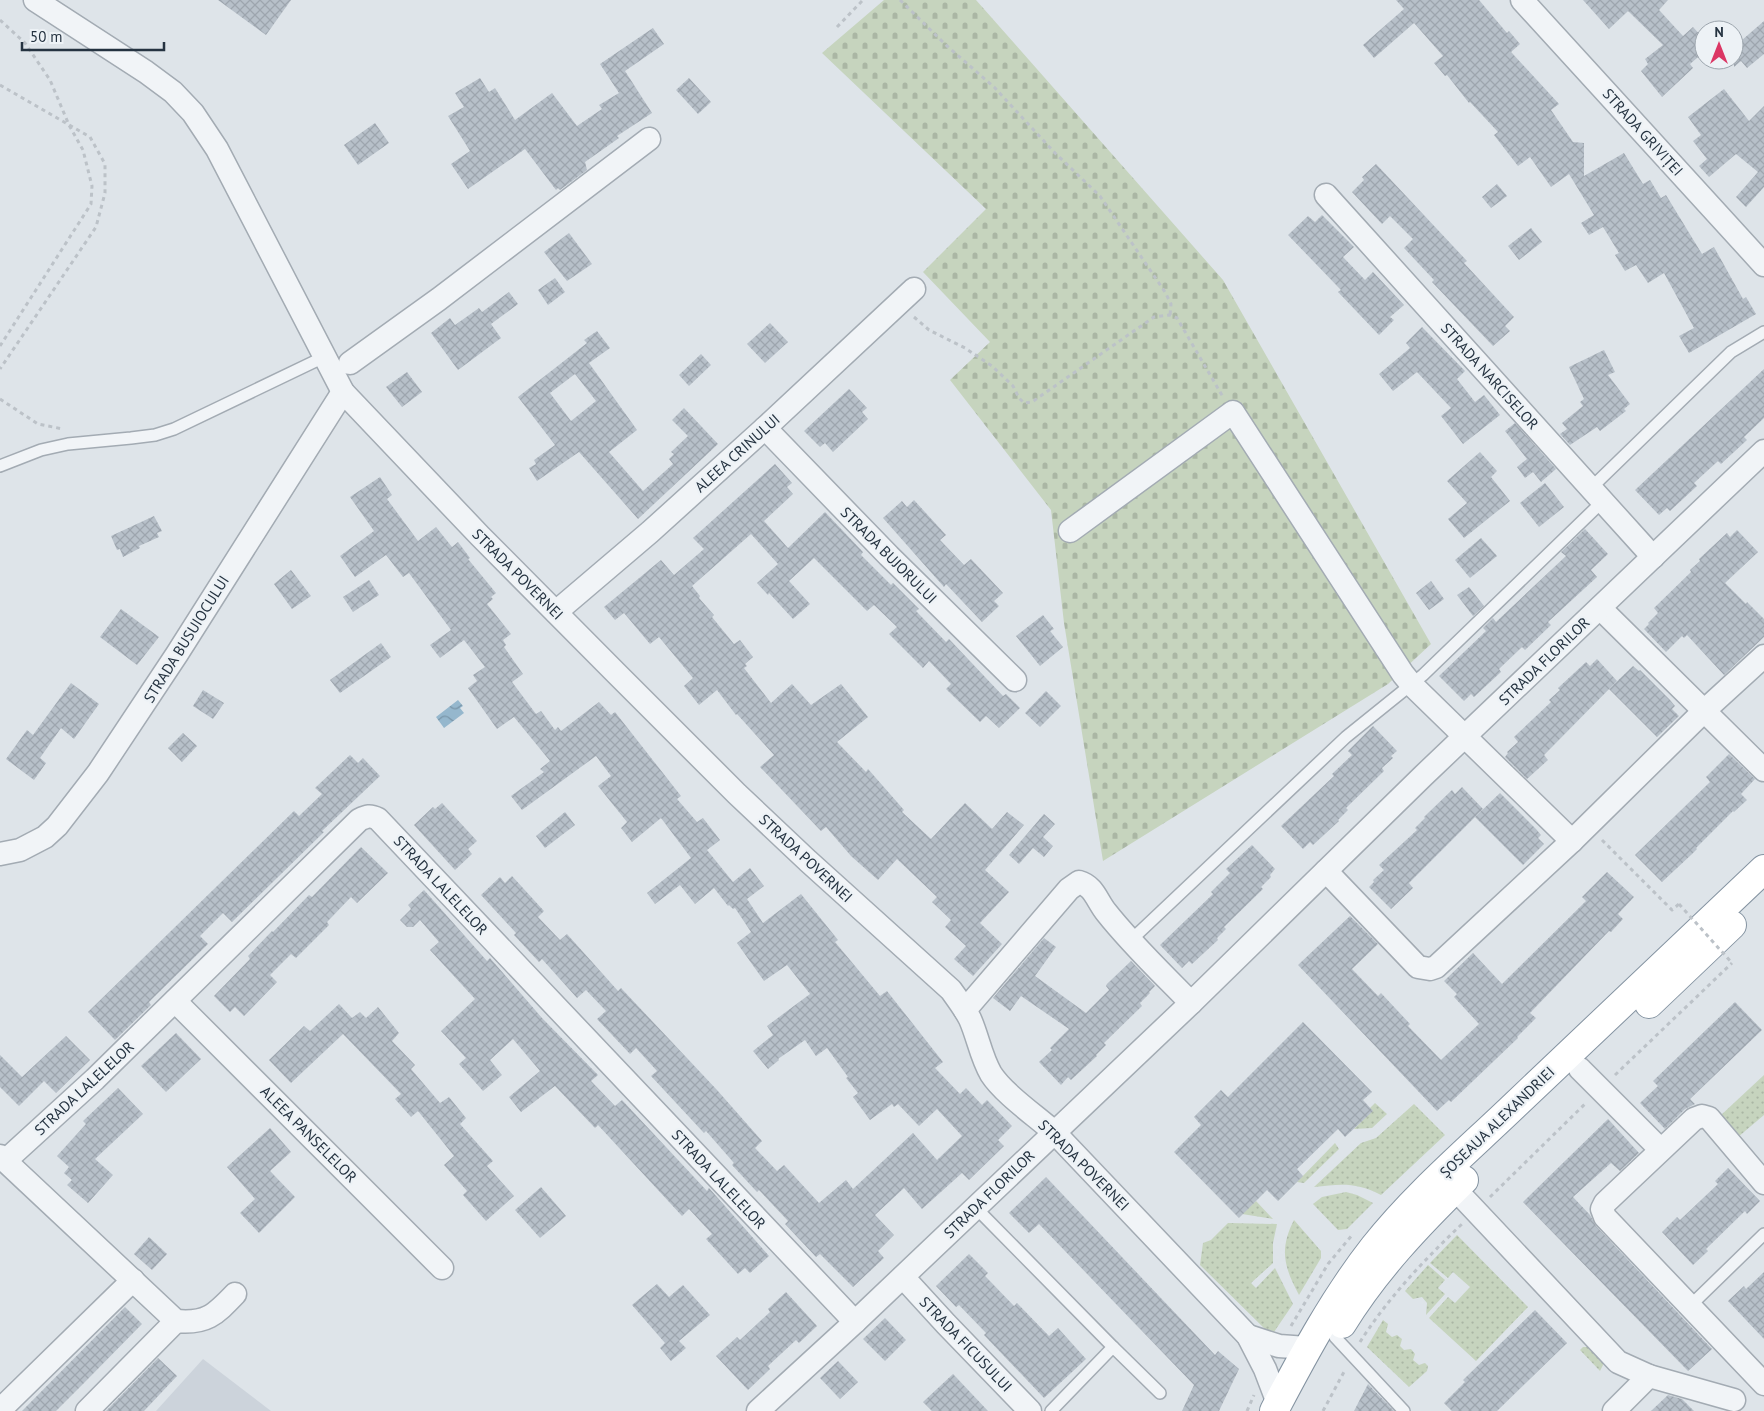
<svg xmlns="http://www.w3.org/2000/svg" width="1764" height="1411" viewBox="0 0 1764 1411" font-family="'PT Sans',sans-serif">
<defs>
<pattern id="green-dots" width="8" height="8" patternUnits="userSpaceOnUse" patternTransform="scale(1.25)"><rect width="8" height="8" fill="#c6d4be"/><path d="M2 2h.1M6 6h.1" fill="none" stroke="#aab6a4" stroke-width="1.8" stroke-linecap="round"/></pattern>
<pattern id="cemetery-stones" width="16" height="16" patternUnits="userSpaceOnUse" patternTransform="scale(1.25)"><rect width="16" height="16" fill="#c6d4be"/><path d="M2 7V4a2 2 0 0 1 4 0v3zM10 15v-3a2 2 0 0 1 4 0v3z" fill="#aab6a4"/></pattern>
<pattern id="water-waves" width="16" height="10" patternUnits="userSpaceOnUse" patternTransform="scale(1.25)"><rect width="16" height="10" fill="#95b7cd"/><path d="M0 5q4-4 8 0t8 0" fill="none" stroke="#7995a8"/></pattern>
<pattern id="building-cross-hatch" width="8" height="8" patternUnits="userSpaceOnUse" patternTransform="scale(1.25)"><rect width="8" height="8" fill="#b7c0c9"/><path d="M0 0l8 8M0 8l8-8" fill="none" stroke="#9da5ae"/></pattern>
</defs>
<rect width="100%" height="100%" fill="#dee4e9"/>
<polygon fill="#ccd3db" points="203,1359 271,1411 156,1411"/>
<g fill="url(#green-dots)">
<polygon points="1764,1075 1764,1115 1738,1137 1720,1116"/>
<polygon points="1375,1103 1387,1114 1372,1128 1354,1129 1372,1111 1370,1108"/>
<path d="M1414 1104 1445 1135 1381 1195C1356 1182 1341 1184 1314 1187L1361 1143 1376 1138Z"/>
<polygon points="1335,1143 1339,1149 1304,1183 1297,1182"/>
<polygon points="1346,1192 1357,1195 1373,1203 1347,1229 1338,1230 1313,1204 1322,1197"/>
<polygon points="1256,1201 1273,1219 1242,1214"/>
<path d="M1294 1220 1321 1251V1258L1299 1295C1284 1267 1279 1249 1294 1220Z"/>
<polygon points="1228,1223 1277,1224 1273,1243 1273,1263 1251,1283 1256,1288 1275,1268 1293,1304 1274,1332 1268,1332 1200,1265 1203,1243 1211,1240"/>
<polygon points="1457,1235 1528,1307 1476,1361 1429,1318 1448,1297 1455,1303 1470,1287 1453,1272 1448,1278 1430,1263"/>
<polygon points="1428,1265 1445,1280 1438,1288 1445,1294 1426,1315 1427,1303 1422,1297 1413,1299 1405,1291"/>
<polygon points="1383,1320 1388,1324 1386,1332 1392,1337 1397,1335 1402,1339 1400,1346 1404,1350 1411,1349 1415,1354 1413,1360 1419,1365 1425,1363 1428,1366 1427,1371 1409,1387 1367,1347"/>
<polygon points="1583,1347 1590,1347 1603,1361 1603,1365 1600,1371 1580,1350"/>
</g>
<polygon fill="url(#cemetery-stones)" points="884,0 976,0 1223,280 1431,644 1388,684 1103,861 1064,623 1051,510 950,380 990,342 923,272 986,209 822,53"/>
<polygon fill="url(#water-waves)" points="458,700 463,706 460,708 464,713 444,728 436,717"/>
<g fill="url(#building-cross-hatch)" fill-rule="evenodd">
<polygon points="218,0 291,0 266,35"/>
<polygon points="1396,0 1479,0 1507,33 1509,31 1520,44 1511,52 1559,104 1551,110 1573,142 1584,143 1584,176 1624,153 1643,184 1650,180 1661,198 1666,195 1702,254 1714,247 1743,299 1746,297 1756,314 1689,353 1679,336 1694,328 1664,273 1648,283 1636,265 1625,271 1615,255 1619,253 1603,227 1589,235 1581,223 1594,215 1569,174 1551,187 1530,157 1518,166 1494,135 1498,132 1470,102 1469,103 1447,75 1445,76 1434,63 1443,56 1414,23 1374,58 1363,45 1404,9"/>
<polygon points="1583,0 1668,0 1659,10 1683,36 1693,27 1704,39 1704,52 1690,64 1693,68 1662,97 1641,71 1648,64 1645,59 1663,45 1628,11 1609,29"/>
<polygon points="1764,21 1764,54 1747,68 1741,61 1734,67 1734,47"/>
<polygon points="653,28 664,44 625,71 652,113 617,136 619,138 585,162 587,170 560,190 558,188 556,190 525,149 468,189 451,164 470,151 448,116 464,107 455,93 480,78 489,92 495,88 515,120 552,93 577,126 602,109 599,105 619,93 600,64"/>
<polygon points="689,78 711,102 698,114 676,90"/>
<polygon points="1724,89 1749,121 1764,106 1764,187 1746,207 1736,197 1758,172 1736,154 1709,177 1699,166 1707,159 1693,141 1701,135 1688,117"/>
<polygon points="375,123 389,143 358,165 344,145"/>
<polygon points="1376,164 1467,261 1464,263 1514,317 1505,326 1510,331 1493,346 1432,282 1434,280 1404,248 1413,239 1390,216 1382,224 1352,192 1364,180 1362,177"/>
<polygon points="1497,184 1507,196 1491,208 1482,197"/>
<polygon points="1322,215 1354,247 1343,257 1365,280 1373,272 1404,305 1390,317 1394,320 1379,335 1338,292 1341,290 1288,235 1308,216 1315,222"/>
<polygon points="1531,228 1542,242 1519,260 1508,246"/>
<polygon points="569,233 592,264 567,281 544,252"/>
<polygon points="555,278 565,292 548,305 538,290"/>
<polygon points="509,292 518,304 491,324 501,338 458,370 431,333 450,318 455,325 479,308 482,312"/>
<polygon points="770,323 788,342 765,363 747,344"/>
<polygon points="1422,327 1465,371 1457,379 1475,402 1484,395 1500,415 1463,444 1441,416 1451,408 1417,372 1393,391 1379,374 1410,348 1406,343"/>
<path d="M597 331 610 348 589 363 637 430 609 452 643 491 673 464 669 459 674 454 671 452 688 436 672 420 684 408 718 444 638 519 579 452 537 481 529 468 536 464 534 460 555 445 518 397 587 343 584 340ZM575 374 596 401 571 421 550 393Z"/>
<polygon points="1604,350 1615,372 1608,375 1630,404 1624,409 1626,411 1600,431 1597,427 1570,445 1560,434 1567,429 1562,423 1583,406 1580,402 1584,399 1569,367"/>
<polygon points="701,354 711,365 689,386 679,375"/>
<polygon points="1764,369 1764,418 1744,437 1747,440 1721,464 1718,461 1694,483 1697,486 1670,511 1667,508 1659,515 1635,490"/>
<polygon points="407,372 422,392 402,407 386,387"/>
<polygon points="849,389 867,408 862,412 868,419 833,452 825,443 820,447 804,431"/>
<polygon points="1515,423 1556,469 1541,482 1533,472 1525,478 1517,467 1527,459 1505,431"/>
<polygon points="1480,452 1497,471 1491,477 1510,501 1464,538 1448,519 1467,503 1447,481"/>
<polygon points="775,464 792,483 787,487 793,494 764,521 788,548 825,512 863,552 861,555 891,585 893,583 919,609 916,611 946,642 949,639 1003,696 1006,694 1020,708 999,728 986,716 980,722 946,689 951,684 929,661 923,668 889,634 897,627 874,605 867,611 814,558 789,581 810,604 793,619 769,593 768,595 757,583 778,564 751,534 692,586 700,596 699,598 714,615 712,617 734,644 740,640 753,657 745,664 747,666 744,668 771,703 792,684 811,705 841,684 868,717 837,742 866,772 868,769 904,810 902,812 931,839 965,803 992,829 1007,812 1024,825 985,870 1009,892 980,923 1002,944 973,976 954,959 966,946 945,927 951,920 932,902 937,897 897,859 878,880 851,856 826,827 821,831 760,767 774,755 737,714 736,715 717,690 699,705 684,686 693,678 659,637 650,644 624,613 615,620 604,607 661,560 674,575 704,549 693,538"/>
<polygon points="380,477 392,495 387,499 418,541 436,527 452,547 458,542 470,558 468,559 496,593 491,597 493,599 487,604 511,634 503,640 506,645 504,647 523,674 512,682 536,714 541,711 555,730 558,727 561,731 599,702 611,715 615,712 681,796 677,799 697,822 703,818 720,840 707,850 733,882 750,868 764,886 747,899 763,923 801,894 838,940 835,942 880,996 887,991 943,1062 935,1068 960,1094 966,1088 982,1105 987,1100 1012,1126 998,1140 1004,1146 969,1180 962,1173 922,1209 904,1188 875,1215 894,1235 878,1251 884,1258 853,1287 820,1254 816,1257 785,1224 788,1221 759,1190 757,1192 732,1165 734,1163 706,1131 704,1133 651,1076 657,1071 636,1048 630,1054 597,1019 606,1011 586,990 577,998 542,959 539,962 514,935 516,933 481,895 500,877 505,883 512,876 544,911 538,917 560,940 567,934 618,991 621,988 717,1090 762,1141 755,1148 777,1171 784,1165 819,1203 846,1180 853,1189 913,1133 937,1160 962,1136 937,1109 919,1126 898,1104 894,1107 892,1104 870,1120 853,1097 858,1093 846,1078 848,1077 827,1048 816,1056 805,1040 778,1059 779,1060 768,1069 753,1051 773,1035 767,1026 810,994 787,965 764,981 737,943 751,932 735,908 733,909 729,905 728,906 714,888 695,904 680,885 655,904 647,893 691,858 661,818 632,842 621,828 627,822 598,786 611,776 596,756 522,810 511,796 544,772 540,769 550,761 514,717 497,729 468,688 477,681 473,675 485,667 464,640 440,658 430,645 451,630 409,573 403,577 386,555 355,577 340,556 374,531 350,497"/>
<polygon points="1545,483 1564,507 1539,527 1520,503"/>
<polygon points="914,500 946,535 940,540 964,565 971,559 1003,593 994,601 999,606 982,622 946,584 944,587 883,518 902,501 907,507"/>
<polygon points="154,516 162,531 157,533 159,537 139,546 140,548 123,557 120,549 117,550 111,536"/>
<polygon points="1585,529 1608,554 1591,570 1597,577 1548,622 1551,625 1525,650 1522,647 1499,669 1501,672 1474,697 1471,694 1464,701 1439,676 1486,631 1483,628 1493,618 1496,622 1566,556 1561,552"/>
<polygon points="1737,530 1758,552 1725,583 1746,604 1747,602 1764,619 1764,637 1724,675 1687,635 1684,638 1682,636 1666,652 1644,629 1649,624 1648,623 1658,613 1654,608 1691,572 1690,570 1700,561 1699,559 1727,533 1730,537"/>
<polygon points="1481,538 1497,556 1470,578 1455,560"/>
<polygon points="291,570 311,596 292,609 274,584"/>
<polygon points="369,580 379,595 353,612 343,597"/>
<polygon points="1431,581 1444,599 1429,610 1416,593"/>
<polygon points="1469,587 1484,606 1473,616 1457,595"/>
<polygon points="121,609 159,637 137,665 100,637"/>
<polygon points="1043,615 1054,629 1050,631 1063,647 1040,666 1016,636"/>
<polygon points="381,643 391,657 340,693 330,680"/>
<polygon points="1597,659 1617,681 1544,755 1548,760 1527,779 1505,757 1508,753 1507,752 1518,742 1514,737 1551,702 1549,700 1560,690 1558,688 1586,662 1590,666"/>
<polygon points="1633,666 1639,671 1640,670 1670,700 1675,706 1672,709 1679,716 1657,737 1609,689"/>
<polygon points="71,683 99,704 74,739 61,728 40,758 46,763 34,780 6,759 27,730 33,735"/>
<polygon points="203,690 224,703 213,719 193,706"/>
<polygon points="1046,691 1061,706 1040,727 1025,713"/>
<polygon points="1373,726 1397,751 1391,756 1393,758 1382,768 1384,771 1346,808 1348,810 1338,820 1339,821 1313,845 1310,842 1303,849 1281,826 1334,776 1332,774 1352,755 1348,751"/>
<polygon points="183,733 197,746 182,762 168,748"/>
<polygon points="1729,754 1755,779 1741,794 1747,800 1734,812 1733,811 1696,848 1697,849 1691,855 1662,882 1635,855 1710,782 1706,777"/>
<polygon points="350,755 358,763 363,758 380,776 322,831 324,832 232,922 223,913 200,936 208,944 149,1002 151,1005 115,1040 88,1012 294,811 299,816 322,794 315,788"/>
<polygon points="1462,787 1483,809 1409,883 1413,888 1391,909 1369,887 1374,882 1373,880 1384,870 1379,865 1417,830 1415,828 1425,818 1424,817 1452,790 1455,794"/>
<polygon points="1500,793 1536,829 1541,835 1538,838 1544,844 1523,865 1475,817"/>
<polygon points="442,803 477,841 468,849 472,854 455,870 414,825 433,807 435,809"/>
<polygon points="565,812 575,825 545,848 536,836"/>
<polygon points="1044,814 1055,824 1043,837 1053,846 1044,857 1033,848 1019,864 1009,855"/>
<polygon points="1252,845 1275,869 1270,875 1271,877 1261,887 1263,889 1224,927 1226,929 1217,938 1218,940 1192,964 1189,961 1182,968 1160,945 1213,894 1211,892 1230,873 1226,869"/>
<polygon points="361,847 388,873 357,903 351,897 327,922 329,925 296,958 291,954 270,975 277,982 244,1016 235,1007 230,1012 214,996 250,959 248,956 272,931 273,932 309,895 312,897"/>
<polygon points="1607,872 1634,897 1618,914 1623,919 1611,932 1609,931 1530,1013 1536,1018 1517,1037 1518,1038 1451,1102 1449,1100 1437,1111 1298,965 1350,916 1378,944 1352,969 1378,996 1381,993 1410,1024 1408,1026 1441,1060 1479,1024 1454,997 1457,994 1444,981 1473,953 1502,984 1586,901 1582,897"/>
<polygon points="424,890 487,961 490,958 542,1018 598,1075 591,1081 615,1106 622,1100 707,1191 709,1188 769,1256 750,1273 745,1268 738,1274 706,1239 712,1234 689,1209 682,1216 598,1125 595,1128 555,1086 521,1112 509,1097 540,1071 513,1039 490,1060 502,1075 483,1091 459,1064 466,1058 441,1031 475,999 430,950 439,942 420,920 413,927 407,927 400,920 411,909 408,905"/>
<polygon points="1044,938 1056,947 1035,976 1086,1013 1109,990 1106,986 1107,984 1131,961 1155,986 1149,992 1150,993 1140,1003 1142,1006 1104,1043 1106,1045 1096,1055 1097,1056 1071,1080 1068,1077 1061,1085 1039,1062 1052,1050 1050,1048 1069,1029 1021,996 1010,1011 993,998"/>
<polygon points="1735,1002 1762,1030 1690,1099 1695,1104 1685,1109 1665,1129 1640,1103 1658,1086 1653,1081"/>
<polygon points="339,1004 352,1018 360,1012 366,1018 378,1007 399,1033 392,1041 415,1065 411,1069 440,1103 449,1097 466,1118 460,1124 493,1161 487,1166 514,1196 486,1221 463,1195 467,1191 444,1165 454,1156 418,1111 411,1117 395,1099 401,1094 343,1034 291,1083 269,1060 304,1026 310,1031"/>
<polygon points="1303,1022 1372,1092 1363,1100 1373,1111 1345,1137 1338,1129 1297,1169 1303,1176 1278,1201 1267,1190 1239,1218 1174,1152 1201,1125 1194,1117 1221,1090 1228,1097"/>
<polygon points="176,1033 201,1059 166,1092 141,1066"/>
<polygon points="66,1036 90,1060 56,1093 44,1081 19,1106 0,1087 0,1055 22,1077"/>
<polygon points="118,1088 143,1114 95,1159 113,1175 88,1203 67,1185 72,1180 64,1173 69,1167 57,1156 86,1124 83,1121"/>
<polygon points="1608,1119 1639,1153 1620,1171 1611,1163 1573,1197 1590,1215 1596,1226 1712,1349 1688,1371 1523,1202"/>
<polygon points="270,1128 291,1152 270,1171 295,1197 259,1233 240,1213 255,1199 227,1167"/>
<polygon points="1728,1168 1760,1201 1747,1214 1745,1211 1706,1249 1708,1251 1693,1265 1662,1232 1677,1217 1680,1220 1718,1184 1715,1181"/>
<polygon points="1046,1177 1215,1355 1218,1351 1239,1369 1219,1411 1182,1411 1194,1385 1039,1224 1029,1233 1009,1213"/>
<polygon points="541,1187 566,1216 540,1238 515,1210"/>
<polygon points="149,1237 167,1254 152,1270 134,1254"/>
<polygon points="969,1254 988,1273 985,1276 1014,1306 1017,1303 1049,1336 1058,1328 1086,1359 1044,1398 984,1335 986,1333 959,1305 956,1307 936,1286"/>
<polygon points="1764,1272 1764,1339 1728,1301 1744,1286 1746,1289"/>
<polygon points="657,1284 669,1297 683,1285 710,1315 679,1341 686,1348 671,1361 660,1348 665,1343 632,1305"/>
<polygon points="786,1292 817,1326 799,1343 796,1340 768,1366 770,1369 748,1390 716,1356 737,1337 740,1340 770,1312 768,1309"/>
<polygon points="125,1307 142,1324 83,1384 56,1411 22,1411"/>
<polygon points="1535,1310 1567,1343 1497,1411 1452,1411 1444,1403 1465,1382 1463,1380"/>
<polygon points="885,1318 906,1340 885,1361 863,1339"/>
<polygon points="158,1358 177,1376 144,1411 106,1411"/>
<polygon points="838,1361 858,1382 840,1399 820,1378"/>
<polygon points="953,1374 988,1411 932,1411 923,1402"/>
<polygon points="1368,1384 1394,1411 1354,1411"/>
<polygon points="1668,1395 1682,1399 1694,1411 1651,1411"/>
</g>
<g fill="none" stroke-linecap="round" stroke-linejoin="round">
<defs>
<g id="lane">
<polyline points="0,466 41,450 68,444 131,438 155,435 174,429 324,357"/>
<polyline points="1590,489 1731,352 1764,332"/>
<polyline points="1130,941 1346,737 1423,675 1602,502"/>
<polyline points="975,1207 1113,1347"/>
<polyline points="1690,1306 1764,1234"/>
<polyline points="1335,1337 1404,1411"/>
<polyline points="1051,1411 1113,1347 1160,1393"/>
</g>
<g id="street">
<path d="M35 0 146 72 173 92 193 113 217 149 343 392 480 536 616 673 737 794 808 861 951 990C958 1000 965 1009 970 1019 978 1037 981 1057 991 1074 1004 1094 1036 1116 1054 1132L1248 1336 1265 1369 1278 1403"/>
<polyline points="1522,0 1764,265"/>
<polyline points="1326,195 1653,557"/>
<polyline points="350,363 439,299 649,139"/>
<polyline points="765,428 889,556 1015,680"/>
<polyline points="1070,531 1233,412 1403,674 1412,685 1572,841"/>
<polyline points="1600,608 1764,770"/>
<polyline points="556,612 650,532 765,428 914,289"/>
<polyline points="0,854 20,850 45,837 57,826 98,773 177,654 343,392"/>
<polyline points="1326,871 1418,967 1430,969 1436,967 1572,841 1705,710 1764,656"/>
<polyline points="175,1001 442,1268"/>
<path d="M965 1010 1069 889 1079 882C1094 886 1097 901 1106 912 1132 945 1162 973 1191 1003"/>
<polyline points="1580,1069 1660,1149"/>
<path d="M0 1156 176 1321C206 1324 215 1315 235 1294"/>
<path d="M5 1161 95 1079 359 820C367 816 370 815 378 819L855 1322"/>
<polyline points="1764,1183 1709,1118 1702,1116 1694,1119 1605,1203 1602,1209 1605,1217 1764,1384"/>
<polyline points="1455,1189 1618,1362 1649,1376 1734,1400"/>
<polyline points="903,1277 946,1324 1030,1411"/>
<polyline points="1248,1336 1279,1346 1307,1348"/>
<polyline points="0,1410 133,1280"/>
<polyline points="87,1411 176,1321"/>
<polyline points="758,1411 855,1322 1191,1003 1423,776 1764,451"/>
<polyline points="1614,1411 1649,1376"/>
</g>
<g id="highway">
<polyline points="1649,1004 1732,925"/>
<path d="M1342 1324C1375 1270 1419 1224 1464 1180"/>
<path d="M1274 1411C1304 1354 1334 1298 1374 1247 1415 1195 1467 1151 1515 1105 1598 1027 1681 948 1764 869"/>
</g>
</defs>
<use href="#lane" stroke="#a3abb3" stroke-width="14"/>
<use href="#street" stroke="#a3abb3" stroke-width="25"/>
<use href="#highway" stroke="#8493a1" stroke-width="30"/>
<g stroke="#bcc2c8" stroke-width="3" stroke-dasharray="4 4" stroke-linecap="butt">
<polyline points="900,0 947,46 994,87 1055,153 1100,196 1165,292 1171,304 1170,315"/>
<polyline points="0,20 25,43 50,80 69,125 83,150 92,186 91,204 0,346"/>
<polyline points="837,27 863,0"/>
<polyline points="0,85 90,137 105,164 105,193 96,227 0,369"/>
<polyline points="914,317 929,330 965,348 992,366 1013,386 1019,398 1024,403 1032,402 1154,317 1170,315 1177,318 1223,397"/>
<polyline points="0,399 38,424 63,429"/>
<polyline points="1602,840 1672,910 1679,904"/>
<polyline points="1615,1075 1732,963"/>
<polyline points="1490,1197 1587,1102"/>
<polyline points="1291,1326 1328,1264 1353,1234"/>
<path d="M1360 1342C1388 1298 1424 1260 1462 1224"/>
<polyline points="1247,1411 1254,1395"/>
<polyline points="1323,1411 1345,1370"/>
</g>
<use href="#lane" stroke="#f1f4f7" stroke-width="11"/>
<use href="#street" stroke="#f1f4f7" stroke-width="22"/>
<use href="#highway" stroke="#fff" stroke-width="28"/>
<polyline stroke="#bcc2c8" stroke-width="3" stroke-dasharray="4 4" stroke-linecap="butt" points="1679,904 1732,963"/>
</g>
<g text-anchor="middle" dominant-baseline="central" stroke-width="4.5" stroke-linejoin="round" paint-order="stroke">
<g font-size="15" fill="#253341" stroke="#edf2f6">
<text transform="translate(1643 132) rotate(48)">STRADA GRIVIȚEI</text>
<text transform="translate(1490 376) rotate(48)">STRADA NARCISELOR</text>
<text transform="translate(737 453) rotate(-42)">ALEEA CRINULUI</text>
<text transform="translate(889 555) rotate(45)">STRADA BUJORULUI</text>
<text transform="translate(518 574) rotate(45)">STRADA POVERNEI</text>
<text transform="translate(186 639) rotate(-58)">STRADA BUSUIOCULUI</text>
<text transform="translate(1544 661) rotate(-44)">STRADA FLORILOR</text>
<text transform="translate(806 858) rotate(43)">STRADA POVERNEI</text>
<text transform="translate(441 885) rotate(47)">STRADA LALELELOR</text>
<text transform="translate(84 1088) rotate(-43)">STRADA LALELELOR</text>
<text transform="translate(1497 1122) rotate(-44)">ȘOSEAUA ALEXANDRIEI</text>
<text transform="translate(309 1134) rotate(45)">ALEEA PANSELELOR</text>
<text transform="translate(1084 1165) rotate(45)">STRADA POVERNEI</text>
<text transform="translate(719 1179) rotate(47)">STRADA LALELELOR</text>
<text transform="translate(989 1194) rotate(-44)">STRADA FLORILOR</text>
<text transform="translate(966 1344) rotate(46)">STRADA FICUSULUI</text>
</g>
</g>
<g transform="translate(1719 45)"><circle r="24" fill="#edf2f6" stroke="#9da6ae"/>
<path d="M0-4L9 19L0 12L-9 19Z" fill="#db3664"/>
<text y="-8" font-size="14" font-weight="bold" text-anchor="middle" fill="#253341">N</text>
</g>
<path d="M22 42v8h142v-8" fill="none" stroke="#253341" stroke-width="2.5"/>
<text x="30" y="42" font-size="15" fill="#253341" stroke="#edf2f6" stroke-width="4" paint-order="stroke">50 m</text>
</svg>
